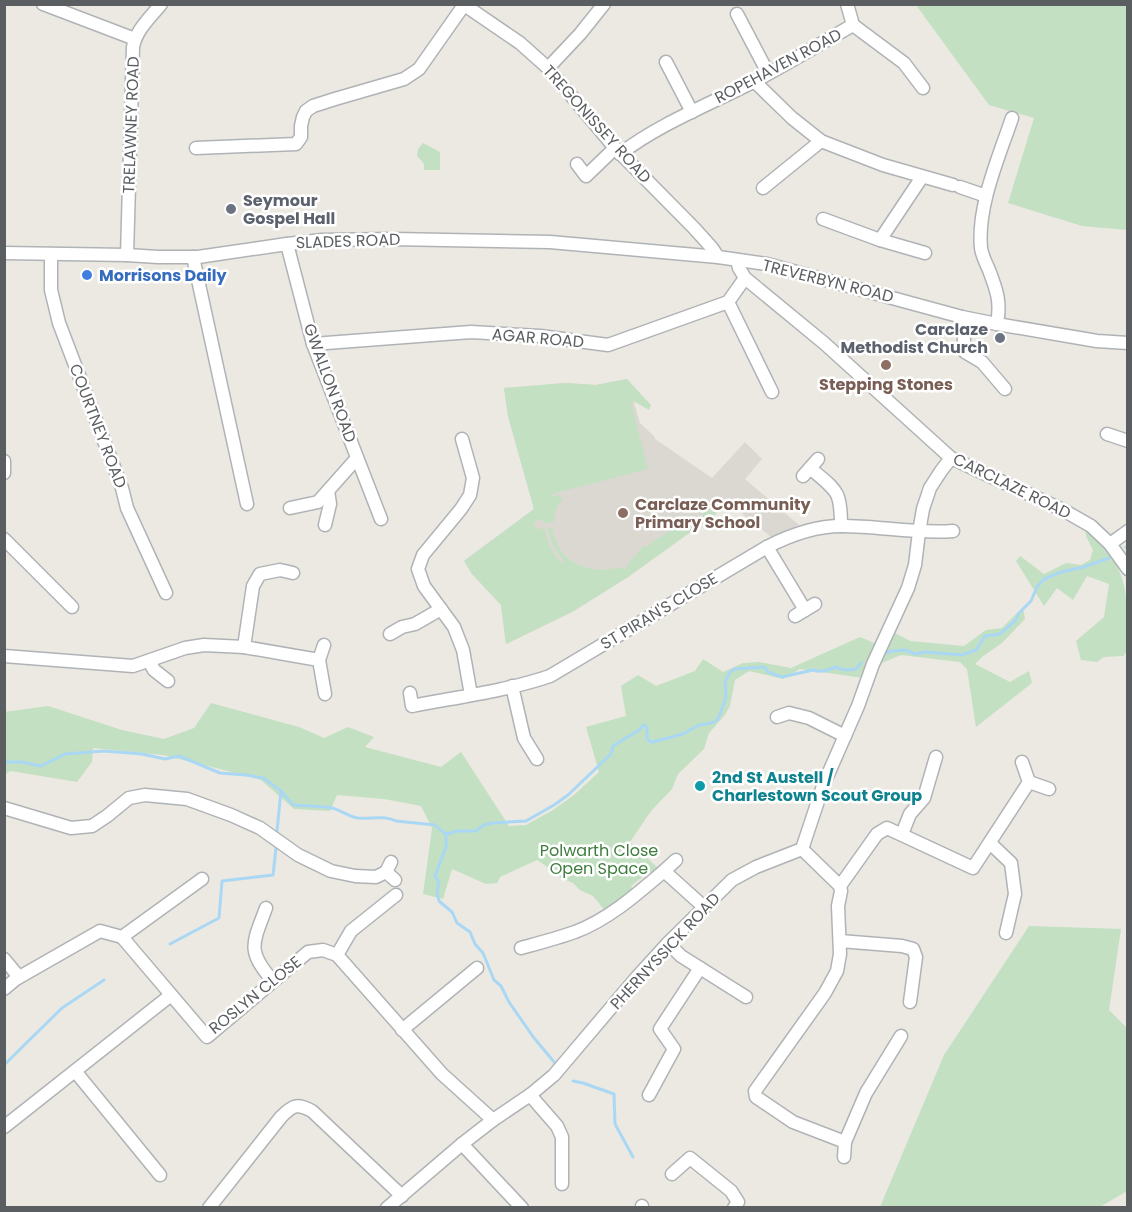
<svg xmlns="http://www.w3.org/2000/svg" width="1132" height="1212" viewBox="0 0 1132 1212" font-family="Poppins,sans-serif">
<rect width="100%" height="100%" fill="#ebe9e2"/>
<polygon fill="#dbd8d1" points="627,379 640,423 655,437 655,439 712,478 745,442 762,459 745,479 799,525 771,537 730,504 628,577 572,612 506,644 501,605 472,574 464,561 534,509 508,416 504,388 565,383 596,385"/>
<g fill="#c3e0c2">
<polygon points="916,5 1127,5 1127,230 1082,226 1008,203 1034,118 989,105"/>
<polygon points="423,143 440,152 440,170 424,170 424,164 417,156 418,149"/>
<path d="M627 379 651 405 649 410 635 402 631 403 648 469 552 494 551 497 559 495 563 499C556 505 555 513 554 522L545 523 541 519 537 520 533 526 540 529H545C547 544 552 553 562 563L564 560C554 550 550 541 548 528L552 527C555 553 575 569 602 570 610 570 618 566 625 569L634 557 644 546H649L651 543 687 520 690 525 700 518 706 509 711 512 715 506 722 509 628 577 572 612 506 644 501 605 472 574 464 561 534 509 508 416 504 388 565 383 596 385Z"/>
<path d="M1085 528C1131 569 1127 593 1128 650L1123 656 1104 657 1097 662 1081 660 1076 641 1104 617 1109 584 1087 576 1073 600 1057 588 1044 606 1016 561 1020 556 1044 574 1066 563 1081 565 1090 560 1093 550 1086 536Z"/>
<polygon points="1023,607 1025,619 1002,643 982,657 975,664 1010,682 1029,671 1032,683 976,727 967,669 960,662 901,655 882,663 889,643 895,633 910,641 964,646 986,630 1002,628"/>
<polygon points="860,637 879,645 863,678 800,669 783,679 749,671 735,680 730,706 724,716 709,733 704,749 678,774 672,789 651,811 630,842 659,869 653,875 650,871 631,886 635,892 606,912 593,896 580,890 573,883 561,878 552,870 537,860 500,877 497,883 486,884 452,869 443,899 423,894 432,828 421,806 384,799 337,795 330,811 294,809 261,780 220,769 163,755 93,748 92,762 77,782 11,771 5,774 4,712 48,706 122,730 164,739 194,728 211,703 299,727 324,738 348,727 374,737 365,747 441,767 461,752 509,826 526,825 553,810 574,795 599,772 586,727 626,716 621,686 638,675 656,686 695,671 703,659 723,672 743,663 759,662 791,668"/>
<polygon points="1029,926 1121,929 1109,1010 1127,1028 1127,1191 1100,1207 880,1207 944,1055"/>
</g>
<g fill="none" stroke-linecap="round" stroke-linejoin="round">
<g stroke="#aad8f4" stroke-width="3">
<polyline points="1126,547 1128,546"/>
<polyline points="885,653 893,651 905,650 916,654 925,652 962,655 976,650 985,636 1000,634 1015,621 1019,613 1031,601 1037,587 1044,579 1061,572 1084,567 1109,558"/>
<path d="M4 762H22L41 766 65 754 104 751 142 754 165 759 179 756 220 773 246 775 263 778 281 791 293 805C306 806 319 806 332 808 341 810 349 817 358 818 371 819 384 815 396 821L435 825 444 833 448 834 457 831H476L484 825 492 823 526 821 554 805 568 795 611 754 613 746 639 730 644 725 647 727V738L649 741 653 742 683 734 699 725 712 723 718 719 726 698 725 682 730 672 735 669 764 667 768 672 782 677 813 670C821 673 828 670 836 667 842 671 848 670 856 669L861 663"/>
<polyline points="277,831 281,791"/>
<polyline points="446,833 446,847 435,876 439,882 437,892 439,901 452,912 457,923 470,932 475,944 483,953 494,980 501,986 509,1002 534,1038 555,1063"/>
<polyline points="170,944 219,918 222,881 273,875 276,848"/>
<polyline points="4,1065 62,1008 104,980"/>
<polyline points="573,1081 583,1083 614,1094 615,1124 633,1157"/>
</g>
<defs>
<g id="minor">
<polyline points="43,4 135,39"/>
<polyline points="463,4 520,43 548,68 615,148 694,228 712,248 718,257"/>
<polyline points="847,4 853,25"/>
<polyline points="737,14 768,73"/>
<polyline points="666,62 692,112"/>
<polyline points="548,68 580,34 604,4"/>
<polyline points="754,81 792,118 821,141 883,165 953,185"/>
<polyline points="196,148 296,144 301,137 301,126 303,117 306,111 313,106 335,99 404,79 419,69 464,5"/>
<path d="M620 154C659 124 710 104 753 82 787 64 820 44 853 25L904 63 923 88"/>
<polyline points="577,164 586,176 615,148"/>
<polyline points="960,187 986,196"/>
<polyline points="763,188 821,141"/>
<polyline points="823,219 880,240 922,177"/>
<polyline points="880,240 925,253"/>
<polyline points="287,244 313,344 381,519"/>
<polyline points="4,253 127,255 158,257 198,257 287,244 322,240 393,239 550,242 718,257 767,264 962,317 997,324 1097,341 1128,343"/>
<polyline points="51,254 51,290 59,323 122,488 127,508 166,593"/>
<path d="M127 255 133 47C136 30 150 18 161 4"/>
<polyline points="193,257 247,504"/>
<polyline points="737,260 739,268 745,278 824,343 951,458 1063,510 1091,526 1110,544 1128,569"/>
<polyline points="728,302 772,392"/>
<polyline points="962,317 965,352 982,362 1005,389"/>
<path d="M997 324C1001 302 997 291 989 270 986 263 982 256 981 248 977 206 999 157 1012 118"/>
<polyline points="313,344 471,332 540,336 608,345 728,302 745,278"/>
<polyline points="1107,434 1128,441"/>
<polyline points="462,439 473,478 470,495 461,509 423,555 418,569 424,586 454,627 463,650 471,695"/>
<polyline points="4,461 4,473"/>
<path d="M810 468C837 491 841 490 841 526"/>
<polyline points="803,476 818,459"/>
<polyline points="290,508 318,502 357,458"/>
<polyline points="325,525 330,504 328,491"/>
<polyline points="4,539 72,607"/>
<polyline points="1110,544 1128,531"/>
<polyline points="767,547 805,610"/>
<polyline points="795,616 815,604"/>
<polyline points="390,634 402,627 415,624 441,609"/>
<polyline points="244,647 253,586 260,574 280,570 293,573"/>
<polyline points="4,656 133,666 185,648 204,645 244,647 319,660 325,694"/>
<polyline points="319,660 324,645"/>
<polyline points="149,661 154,670 168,681"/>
<polyline points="512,686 524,738 537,759"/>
<path d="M410 693 412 706C458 697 506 691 550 676L767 547C790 535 816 526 842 526 879 526 916 534 953 531"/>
<polyline points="777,717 789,713 809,718 845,736"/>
<polyline points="1029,782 1049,789"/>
<polyline points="4,808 71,828 92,826 107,816 129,798 145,795 187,799 231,815 260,828 298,855 331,871 355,876 376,877 386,872 391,862"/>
<polyline points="902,834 910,814 924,798 936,757"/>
<polyline points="991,844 1011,863 1015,894 1006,933"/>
<polyline points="802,849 840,886 841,891 838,906 840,954 837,971 825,993 755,1091 756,1097 793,1122 845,1142"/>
<polyline points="664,871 676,860"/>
<polyline points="386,872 395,880"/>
<polyline points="840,886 877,834 887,828 973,868 1029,782 1022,762"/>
<path d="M266 908C253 943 246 951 273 981"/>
<polyline points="122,937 202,879"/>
<polyline points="840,941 902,946 913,949 916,957 910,1002"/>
<polyline points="668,943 681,956 746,997"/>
<path d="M521 948C539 943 558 938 575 932 609 919 637 894 664 871L704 907"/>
<polyline points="337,955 351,931 396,895"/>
<polyline points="4,959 19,977"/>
<polyline points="4,989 16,979 100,931 122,937 207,1037 308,952 323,950 337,955 442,1074 493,1120"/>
<polyline points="402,1030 477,968"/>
<polyline points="75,1071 160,1175"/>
<polyline points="530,1095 557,1126 562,1137 562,1184"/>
<polyline points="649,1095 674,1049 660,1029 700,968"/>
<polyline points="4,1127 171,995"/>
<polyline points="462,1144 522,1208"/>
<polyline points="844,1157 845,1142 866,1093 901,1036"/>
<polyline points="672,1174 690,1158 731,1191 738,1202 734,1208"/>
<polyline points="642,1206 642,1208"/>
<path d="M209 1208 281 1117C293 1105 297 1103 312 1111L402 1196"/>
<polyline points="387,1208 462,1144 493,1120 530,1095 554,1075 637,977 668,943 732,880 756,867 802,849 823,786 858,706 873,664 908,588 915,565 919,532 923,509 930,488 941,471 951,458"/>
</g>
</defs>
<use href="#minor" stroke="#b0b3b6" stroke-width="15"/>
<use href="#minor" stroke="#fff" stroke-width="12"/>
</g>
<g fill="#6b7280" stroke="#fff" stroke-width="2">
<circle cx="231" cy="209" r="6"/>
<circle cx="1000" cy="338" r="6"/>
</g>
<circle fill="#3f7fe0" stroke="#fff" stroke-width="2" cx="87" cy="275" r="6"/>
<g fill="#8d6e63" stroke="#fff" stroke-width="2">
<circle cx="886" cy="365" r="6"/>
<circle cx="623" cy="513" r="6"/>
</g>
<circle fill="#0f9aa8" stroke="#fff" stroke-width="2" cx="700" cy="786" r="6"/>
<g text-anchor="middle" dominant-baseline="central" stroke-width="5" stroke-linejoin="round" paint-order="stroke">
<g font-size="16" fill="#5b5e61" stroke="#fff">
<text transform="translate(778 66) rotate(-28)">ROPEHAVEN ROAD</text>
<text transform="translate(597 124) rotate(48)">TREGONISSEY ROAD</text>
<text transform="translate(131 125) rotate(-88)">TRELAWNEY ROAD</text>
<text transform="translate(348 241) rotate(-2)">SLADES ROAD</text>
<text transform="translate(828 281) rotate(14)">TREVERBYN ROAD</text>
<text transform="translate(538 338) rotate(5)">AGAR ROAD</text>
<text transform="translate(330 383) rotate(70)">GWALLON ROAD</text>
<text transform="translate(98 426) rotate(69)">COURTNEY ROAD</text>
<text transform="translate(1012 486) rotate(26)">CARCLAZE ROAD</text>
<text transform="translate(659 611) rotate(-31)">ST PIRAN'S CLOSE</text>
<text transform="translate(665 951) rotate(-47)">PHERNYSSICK ROAD</text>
<text transform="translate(255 995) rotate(-39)">ROSLYN CLOSE</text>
</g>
<g font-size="16" font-weight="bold" fill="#5b616d" stroke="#fff" text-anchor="start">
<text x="243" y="200">Seymour<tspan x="243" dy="18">Gospel Hall</tspan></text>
<text x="988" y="329" text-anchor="end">Carclaze<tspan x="988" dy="18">Methodist Church</tspan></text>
</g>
<g font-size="16" font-weight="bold" fill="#366cbe" stroke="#fff" text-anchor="start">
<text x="99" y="275">Morrisons Daily</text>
</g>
<g font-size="16" font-weight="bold" fill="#785e54" stroke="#fff">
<text x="886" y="384">Stepping Stones</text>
<text x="635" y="504" text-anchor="start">Carclaze Community<tspan x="635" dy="18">Primary School</tspan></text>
</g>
<g font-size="16" font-weight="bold" fill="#0d838f" stroke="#fff" text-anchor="start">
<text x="712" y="777">2nd St Austell /<tspan x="712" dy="18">Charlestown Scout Group</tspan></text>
</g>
<g font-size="16" fill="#3f7d3e" stroke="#fff">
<text x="599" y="850">Polwarth Close<tspan x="599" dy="18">Open Space</tspan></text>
</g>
</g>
<rect width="1132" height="1212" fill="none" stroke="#5b5e61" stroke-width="12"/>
</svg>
